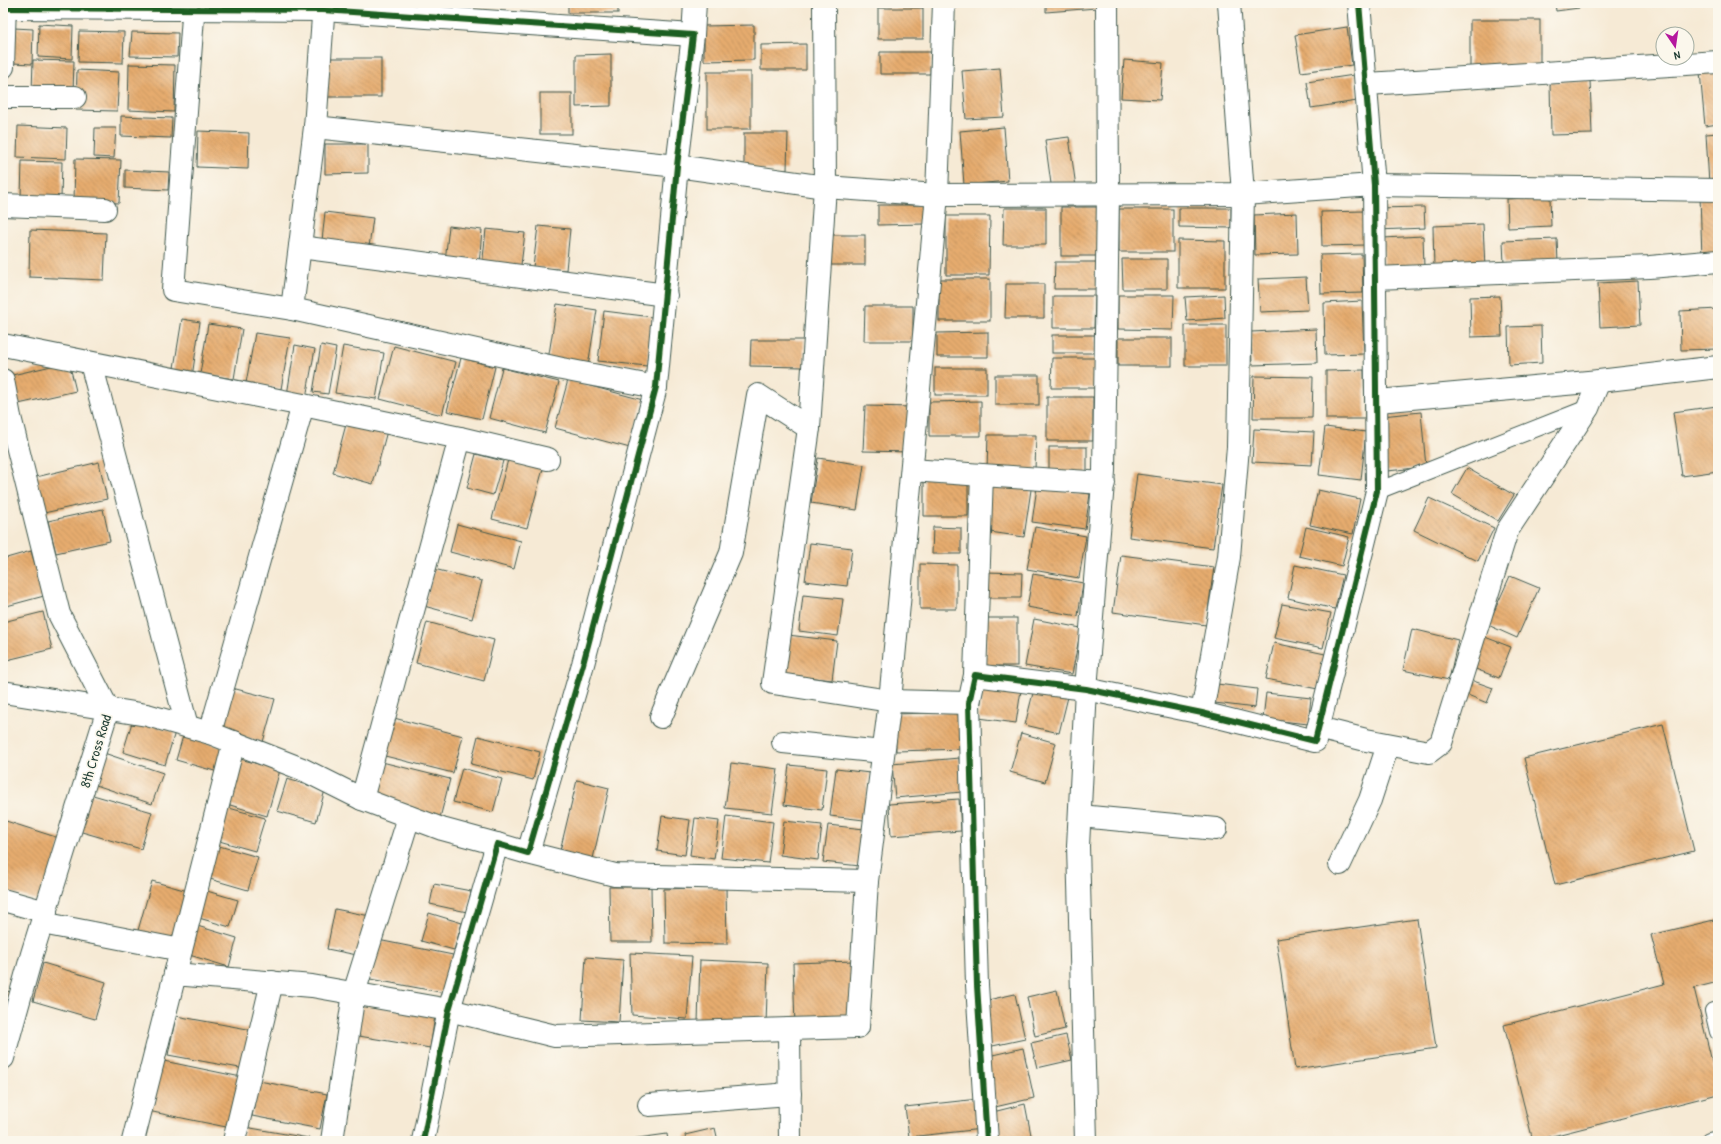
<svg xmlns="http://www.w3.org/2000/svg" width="1721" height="1144" viewBox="0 0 1721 1144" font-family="'Patrick Hand',sans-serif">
<defs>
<pattern id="building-back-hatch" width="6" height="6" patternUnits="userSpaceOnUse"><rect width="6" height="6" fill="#e6ac6e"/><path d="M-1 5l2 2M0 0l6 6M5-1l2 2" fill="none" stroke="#ba8d5b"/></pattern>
</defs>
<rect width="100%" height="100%" fill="#fbf7ec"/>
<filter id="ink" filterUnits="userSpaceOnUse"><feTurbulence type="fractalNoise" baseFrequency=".025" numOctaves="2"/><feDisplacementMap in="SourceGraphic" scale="8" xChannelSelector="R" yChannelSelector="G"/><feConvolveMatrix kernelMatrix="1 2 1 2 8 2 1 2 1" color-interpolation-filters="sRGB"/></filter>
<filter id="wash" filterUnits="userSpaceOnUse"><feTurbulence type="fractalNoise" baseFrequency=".012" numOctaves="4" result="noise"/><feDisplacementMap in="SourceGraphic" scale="16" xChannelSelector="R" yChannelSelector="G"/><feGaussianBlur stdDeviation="0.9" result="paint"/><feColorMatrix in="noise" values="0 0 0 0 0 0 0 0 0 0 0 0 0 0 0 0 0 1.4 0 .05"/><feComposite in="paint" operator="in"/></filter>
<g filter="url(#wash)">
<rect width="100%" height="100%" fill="#f6ead5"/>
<g id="blocks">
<g fill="url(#building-back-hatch)">
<rect x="568" y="3" width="50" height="10"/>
<polygon points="1046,3 1095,3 1096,8 1046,12"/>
<polygon points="1555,3 1579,3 1579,8 1556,11"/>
<rect x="878" y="8" width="45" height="31"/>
<rect x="1470" y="20" width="70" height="47"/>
<polygon points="39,24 73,26 72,59 38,57"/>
<polygon points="754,25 754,60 704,61 704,26"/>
<polygon points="1347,27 1352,65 1301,72 1295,35"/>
<polygon points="14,28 33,29 32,64 13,63"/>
<polygon points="79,31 124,32 123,63 78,62"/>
<polygon points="132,32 178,33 177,57 130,56"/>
<polygon points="806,44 806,70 761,70 761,45"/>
<polygon points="880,52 931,52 930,74 880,74"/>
<polygon points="611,54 611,106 576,107 576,55"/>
<rect x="327" y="58" width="54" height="39"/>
<polygon points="33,60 74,61 73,93 32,92"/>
<polygon points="1124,60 1163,63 1160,100 1121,98"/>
<polygon points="129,64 175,65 174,112 128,110"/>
<polygon points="1000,68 1004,117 966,119 962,71"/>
<polygon points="77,70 119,72 117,111 76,110"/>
<polygon points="1718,70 1718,124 1705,126 1700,72"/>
<rect x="707" y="72" width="44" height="57"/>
<polygon points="1354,75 1357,101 1311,108 1307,82"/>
<polygon points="1590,80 1592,134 1551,135 1550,82"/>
<rect x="540" y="93" width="32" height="41"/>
<polygon points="121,116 172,118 171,138 121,136"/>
<polygon points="18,126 67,128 66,159 17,157"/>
<polygon points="1004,127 1008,181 964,185 960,131"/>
<polygon points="95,128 116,128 114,158 94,157"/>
<polygon points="198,131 249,133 248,169 197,167"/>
<polygon points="744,133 788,133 787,170 744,170"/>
<polygon points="1718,133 1718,183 1709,184 1706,134"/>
<polygon points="1069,137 1076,187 1052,191 1045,140"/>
<polygon points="325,144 368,144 368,173 325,174"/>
<polygon points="75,159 121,160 119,203 74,201"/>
<polygon points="22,161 62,162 61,198 21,197"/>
<polygon points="125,170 169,172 168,190 125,188"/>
<polygon points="1700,196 1718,196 1718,257 1702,258"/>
<polygon points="1550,197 1551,226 1508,228 1507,199"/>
<polygon points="878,205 925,205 925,224 878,225"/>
<rect x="1061" y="207" width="38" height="49"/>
<polygon points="1424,207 1425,228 1378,230 1376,208"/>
<polygon points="1004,208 1046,208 1046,245 1003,245"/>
<polygon points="1179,208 1231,208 1231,228 1179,227"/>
<rect x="1119" y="209" width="54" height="43"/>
<polygon points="1364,211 1365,245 1322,246 1321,212"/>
<polygon points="325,212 373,218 369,247 322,241"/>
<polygon points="1297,213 1298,254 1255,255 1254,215"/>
<polygon points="946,216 990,216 989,275 946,275"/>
<polygon points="1483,224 1485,268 1434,269 1433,226"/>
<polygon points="449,226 482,230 479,265 445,261"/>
<polygon points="538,226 570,229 566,270 533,267"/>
<polygon points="486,229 525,233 520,273 482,268"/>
<polygon points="30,230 106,233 104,280 29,277"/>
<rect x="825" y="235" width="40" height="30"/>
<polygon points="1423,236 1424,267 1384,269 1383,238"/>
<polygon points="1557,239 1558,263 1504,264 1503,241"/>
<polygon points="1178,240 1225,241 1225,288 1178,288"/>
<polygon points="1362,254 1363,293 1321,294 1320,255"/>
<polygon points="1122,259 1167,259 1167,289 1123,289"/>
<polygon points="1055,262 1098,262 1099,289 1054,289"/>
<polygon points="1715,264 1718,264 1718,306 1716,306"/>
<polygon points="1306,277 1308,310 1260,312 1258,279"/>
<rect x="939" y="279" width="51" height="42"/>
<polygon points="1638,281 1640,325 1600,327 1598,283"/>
<polygon points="1006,284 1044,284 1044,318 1005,318"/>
<polygon points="1118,295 1174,295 1173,330 1118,329"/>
<polygon points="1224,295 1225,318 1187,321 1185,297"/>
<polygon points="1053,296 1095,296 1094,328 1053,328"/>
<polygon points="1500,296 1502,336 1471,337 1470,297"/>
<polygon points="1362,301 1364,354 1325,355 1324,303"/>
<polygon points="557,304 597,310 588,366 548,360"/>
<polygon points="865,306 913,306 913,341 864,341"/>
<polygon points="1718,309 1718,349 1681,350 1680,311"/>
<polygon points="604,311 652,317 647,366 598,361"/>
<polygon points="182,319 200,322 192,377 173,374"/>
<polygon points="208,324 242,329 234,379 200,374"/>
<rect x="1185" y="325" width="41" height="41"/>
<polygon points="1541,326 1542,363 1509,365 1508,327"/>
<polygon points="1316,329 1317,363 1252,365 1251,332"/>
<polygon points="988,332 988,357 937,357 937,333"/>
<polygon points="255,333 290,338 281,389 246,383"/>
<rect x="1052" y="335" width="43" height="18"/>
<rect x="1118" y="338" width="54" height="28"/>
<polygon points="751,340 804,340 804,367 750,366"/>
<polygon points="295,345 315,349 306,398 287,395"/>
<polygon points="321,345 336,348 328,394 313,392"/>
<polygon points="343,346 384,353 376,399 335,393"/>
<polygon points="394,346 456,362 442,415 380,399"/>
<polygon points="461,358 495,367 482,419 447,411"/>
<polygon points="1052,358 1095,358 1096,388 1051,388"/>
<polygon points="69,362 76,391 14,405 8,376"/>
<polygon points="502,368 559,382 545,433 489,418"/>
<rect x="935" y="368" width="52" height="27"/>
<polygon points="1364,370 1365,419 1326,419 1326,371"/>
<rect x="995" y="375" width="44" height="30"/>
<polygon points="1254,376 1313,377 1312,418 1253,418"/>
<polygon points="568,380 643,400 630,448 555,428"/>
<rect x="1047" y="397" width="46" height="44"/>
<polygon points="981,401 981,436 929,436 929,402"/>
<polygon points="865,406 913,407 912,452 863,451"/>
<polygon points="1717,406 1718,471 1682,476 1673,412"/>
<polygon points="1421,412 1426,467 1387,471 1382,416"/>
<polygon points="348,417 388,427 373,484 333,473"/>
<polygon points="1325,427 1366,432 1361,480 1319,475"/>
<polygon points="1254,429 1314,432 1312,465 1252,462"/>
<polygon points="988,435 1036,435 1035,471 987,470"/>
<rect x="1049" y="447" width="38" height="27"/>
<polygon points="476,454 503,461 493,495 467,488"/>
<polygon points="509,456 544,465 527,528 492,519"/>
<polygon points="818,458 864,465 857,510 811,503"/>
<polygon points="99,462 107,499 44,513 36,477"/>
<polygon points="1467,468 1514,495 1498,521 1452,494"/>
<polygon points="1137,474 1222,485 1213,548 1129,537"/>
<polygon points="991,477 1032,483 1024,537 983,531"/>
<polygon points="924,478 968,479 968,516 924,516"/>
<polygon points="1037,487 1090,494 1085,529 1032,522"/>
<polygon points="1318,490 1360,499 1353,534 1310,525"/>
<polygon points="1429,498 1494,528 1478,561 1414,530"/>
<polygon points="103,509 110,541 56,553 48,521"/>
<polygon points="457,524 521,541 514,569 450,552"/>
<polygon points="933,527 961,528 961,554 932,554"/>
<polygon points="1035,527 1086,536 1079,578 1027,569"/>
<polygon points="1306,527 1349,537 1342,566 1299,556"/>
<polygon points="810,543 852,548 847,586 805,581"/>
<polygon points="31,551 44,596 3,607 3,559"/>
<polygon points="1121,555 1214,567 1206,625 1113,612"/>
<polygon points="920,564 957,565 957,609 920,609"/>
<polygon points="1295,565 1343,575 1335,609 1288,598"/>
<polygon points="434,569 482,581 472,619 424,606"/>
<polygon points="985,572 1022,573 1021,598 986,598"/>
<polygon points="1033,574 1083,583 1078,616 1027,607"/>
<polygon points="1510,576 1539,588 1517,638 1488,625"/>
<polygon points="803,595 843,599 838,636 799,631"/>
<polygon points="1282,604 1331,613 1323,648 1274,638"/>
<polygon points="43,612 52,649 3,661 3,622"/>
<rect x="986" y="618" width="31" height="48"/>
<polygon points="1034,619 1081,628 1072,674 1025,666"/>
<polygon points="427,622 494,640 484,681 416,663"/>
<polygon points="1412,629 1458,640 1449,680 1403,670"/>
<polygon points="788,635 837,641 832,680 783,674"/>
<polygon points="1485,637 1511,647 1499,678 1473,668"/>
<polygon points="1274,643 1325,654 1318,689 1266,679"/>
<polygon points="1468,679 1493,688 1487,703 1463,693"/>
<polygon points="1217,684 1257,689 1255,708 1215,703"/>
<polygon points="983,685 1021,690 1016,723 979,718"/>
<polygon points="232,688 275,699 263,742 221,731"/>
<polygon points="1034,689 1068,697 1059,733 1025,725"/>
<polygon points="1266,693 1311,698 1308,724 1263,719"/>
<polygon points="962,712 964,749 896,751 895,714"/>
<polygon points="394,718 463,736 453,773 385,756"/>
<polygon points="133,719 175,732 165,765 123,752"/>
<polygon points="1663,724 1694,851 1555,885 1524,758"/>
<polygon points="1021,733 1056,743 1045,782 1010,772"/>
<polygon points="183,736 225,748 218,772 176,760"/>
<polygon points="478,736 540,752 533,780 471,764"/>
<polygon points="104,753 163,773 152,804 93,784"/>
<polygon points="233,757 280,770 267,816 220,802"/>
<polygon points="959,758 962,792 895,798 892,764"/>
<polygon points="382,762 450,779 440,818 372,800"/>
<polygon points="731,763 778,769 772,813 725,808"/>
<polygon points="789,765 827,769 822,810 784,805"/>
<polygon points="462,768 502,779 493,812 453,802"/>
<polygon points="836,769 870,773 864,820 830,816"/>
<polygon points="287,779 325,790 316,822 277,811"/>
<polygon points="577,780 609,788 592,863 559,855"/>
<polygon points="86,793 152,812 141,849 75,830"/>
<polygon points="959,799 961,831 891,836 889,804"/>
<polygon points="222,806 265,818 255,851 212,839"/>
<polygon points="662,816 690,820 685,855 657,851"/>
<polygon points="726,816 773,822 768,863 721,858"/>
<polygon points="695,818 719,821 714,859 690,855"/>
<polygon points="6,821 62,839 42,902 3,890 3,830"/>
<polygon points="784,821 822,825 818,860 780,855"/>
<polygon points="828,825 864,829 860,866 823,862"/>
<polygon points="212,844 258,857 248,890 203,877"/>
<polygon points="152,881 191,892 176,944 137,934"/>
<polygon points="434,884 471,891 467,912 430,904"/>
<polygon points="609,887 651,887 652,942 610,942"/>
<polygon points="726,887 727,944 665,943 664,889"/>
<polygon points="200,889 238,900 230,927 192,916"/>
<polygon points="335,909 375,917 367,957 327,949"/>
<polygon points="429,913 462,923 454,950 421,941"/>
<polygon points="1417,919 1436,1048 1295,1069 1276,939"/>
<polygon points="1718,919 1718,982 1694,988 1718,1086 1718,1094 1533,1141 1504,1025 1664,984 1651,935"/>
<polygon points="194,925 237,938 229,967 186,954"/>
<polygon points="373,939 453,955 445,993 365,978"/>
<polygon points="630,953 692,956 687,1019 632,1015"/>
<polygon points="586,957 623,960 619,1022 582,1020"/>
<polygon points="700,960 768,963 766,1024 698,1022"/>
<polygon points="854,961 856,1023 795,1026 793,963"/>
<polygon points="43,963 106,982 95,1019 33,1001"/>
<polygon points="3,990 15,993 3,1030"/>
<polygon points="1057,990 1065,1029 1035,1036 1027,997"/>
<polygon points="1015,994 1025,1039 988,1047 979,1002"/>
<polygon points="359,1003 435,1016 430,1048 353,1035"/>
<polygon points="176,1016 253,1030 245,1069 168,1055"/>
<polygon points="1066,1035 1072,1060 1037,1068 1031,1043"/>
<polygon points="1023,1048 1034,1098 995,1107 984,1057"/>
<polygon points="159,1060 241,1077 231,1128 148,1111"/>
<polygon points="259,1081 327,1094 320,1129 252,1116"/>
<polygon points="978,1099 982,1129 909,1137 905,1107"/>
<polygon points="1025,1104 1032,1140 996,1141 989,1113"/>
<polygon points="245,1127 320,1140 320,1141 242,1141"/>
<polygon points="715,1128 718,1141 686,1141 685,1135"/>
<polygon points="667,1134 668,1141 624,1141 624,1140"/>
</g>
</g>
</g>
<g filter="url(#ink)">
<use href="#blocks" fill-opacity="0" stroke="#3f574c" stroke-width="1"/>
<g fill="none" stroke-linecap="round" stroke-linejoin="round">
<defs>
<g id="lane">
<polyline points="1377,491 1588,408"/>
<polyline points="1713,1011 1718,1032"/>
<polyline points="1709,1141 1718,1139"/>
</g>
<g id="street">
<polyline points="194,3 173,290 292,309 562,369 656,387"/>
<polyline points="824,3 825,187 809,428 773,683 890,701 969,703"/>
<polyline points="4,8 323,10 693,35 677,166 656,387 583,664 528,853 497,844 449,1010 423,1141"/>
<polyline points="693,35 695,3"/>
<polyline points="3,67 5,3"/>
<polyline points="1367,84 1718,62"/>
<polyline points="3,97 75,97"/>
<polyline points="315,127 677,166 825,187 937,195 1243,194 1374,185 1718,190"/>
<polyline points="3,205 105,209"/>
<polyline points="300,247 666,295"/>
<polyline points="1376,278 1650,267 1718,261"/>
<polyline points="292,309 315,127 324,3"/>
<polyline points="3,345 303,405 210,733"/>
<polyline points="91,363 187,726"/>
<polyline points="3,380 10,417 59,614 108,709 32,954 3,1058"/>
<polyline points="1378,401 1599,381 1718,367"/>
<polyline points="303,405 460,438 362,799"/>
<polyline points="460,438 548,459"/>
<polyline points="912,470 982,475 975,675"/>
<polyline points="982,475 1104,483"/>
<polyline points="3,692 147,715 210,733 302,769 362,799 442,829 497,844"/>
<polyline points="1202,713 1229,557 1238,447 1243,194 1229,3"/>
<polyline points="661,717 731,553 758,395 809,428"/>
<polyline points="1318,728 1366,740 1429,752 1441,743 1507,531 1588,408 1599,381"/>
<polyline points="783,742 883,752"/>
<polyline points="1080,816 1216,829"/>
<polyline points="528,853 615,875 867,881 890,701 937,195 944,3"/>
<polyline points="1340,864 1370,800 1388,745"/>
<polyline points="3,900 46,912"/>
<polyline points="42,923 181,950"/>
<polyline points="175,974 234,742"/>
<polyline points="649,1105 790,1094"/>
<polyline points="133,1141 175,974 312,986 449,1010 555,1036 789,1029"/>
<polyline points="234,1141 272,982"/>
<polyline points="332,1141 354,993 409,817"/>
<polyline points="790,1141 789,1029 858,1027 867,881"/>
<polyline points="987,1141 977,985 969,703 975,675 1086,689 1202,713 1315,741 1377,491 1374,185 1359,3"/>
<polyline points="1086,1141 1078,846 1086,689 1104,471 1108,194 1107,3"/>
</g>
</defs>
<use href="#lane" stroke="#3f574c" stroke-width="18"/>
<use href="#street" stroke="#3f574c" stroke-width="24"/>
<use href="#lane" stroke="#fff" stroke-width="16"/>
<use href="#street" stroke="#fff" stroke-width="22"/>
<defs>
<g id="cycleway">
<polyline points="4,8 323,10 693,35 677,166 656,387 583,664 528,853 497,844 449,1010 423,1141"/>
<polyline points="987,1141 977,985 969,703 975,675 1086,689 1202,713 1315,741 1377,491 1374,185 1359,3"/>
</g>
</defs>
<use href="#cycleway" stroke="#fbf7ec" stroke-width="8"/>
<use href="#cycleway" stroke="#1b5e20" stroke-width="6"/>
</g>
</g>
<g text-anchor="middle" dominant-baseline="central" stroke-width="3.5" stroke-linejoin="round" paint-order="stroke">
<g font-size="14" fill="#1f3d34" stroke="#fbf7ec">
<text transform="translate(95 751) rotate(-73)">8th Cross Road</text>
</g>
</g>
<rect width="1721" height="1144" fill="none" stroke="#fbf7ec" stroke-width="16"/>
<g transform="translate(1675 46) rotate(167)"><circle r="19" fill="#fbf7ec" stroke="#a3ada2"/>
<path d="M0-3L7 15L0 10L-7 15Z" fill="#b5179e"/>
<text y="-6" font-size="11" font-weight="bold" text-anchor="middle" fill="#1f3d34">N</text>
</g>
</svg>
